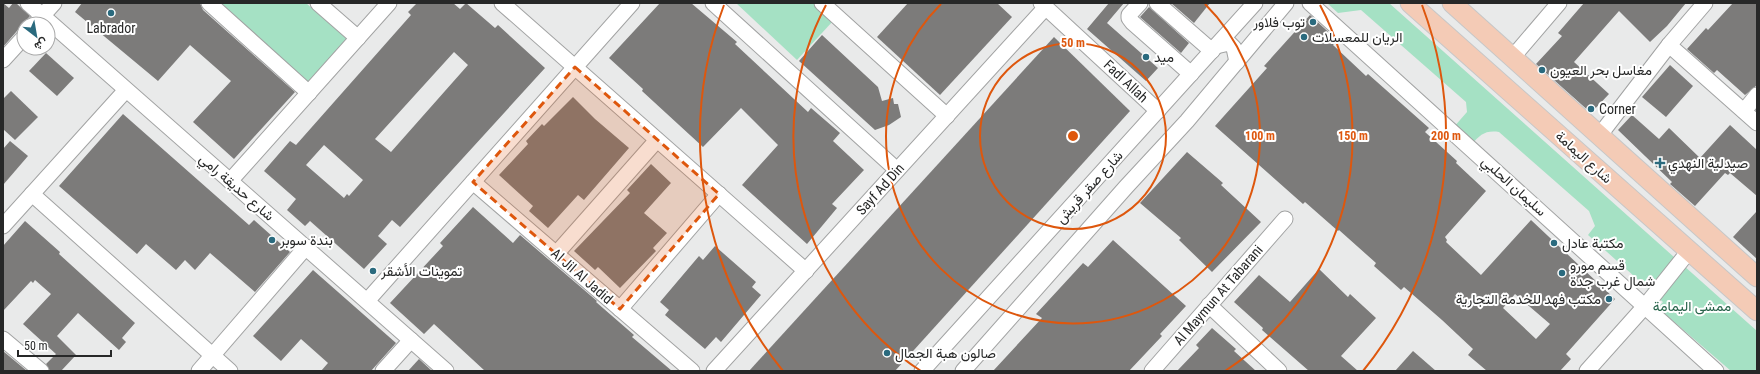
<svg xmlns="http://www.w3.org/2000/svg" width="1760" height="374" viewBox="0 0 1760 374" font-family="'Roboto Condensed',Vazirmatn,sans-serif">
<rect width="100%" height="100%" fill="#e9eaea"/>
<g fill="#a5e1c4">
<polygon points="219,3 306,3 349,41 310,84"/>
<polygon points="736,3 814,3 833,21 797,60"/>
<path d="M1327 3H1389L1757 331V371H1731L1658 308 1663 302 1588 235 1595 226 1589 211 1499 132C1485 130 1480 135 1472 144L1453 128 1467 112 1466 102 1361 10 1338 13Z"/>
</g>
<g fill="#7c7b7a" fill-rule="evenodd">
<polygon points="3,3 9,8 13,3 16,3 30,16 3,47"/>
<polygon points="82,3 200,3 203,10 295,92 234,159 193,122 231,81 190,45 158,81 75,12"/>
<path d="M417 3H453L460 9 466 3 495 28 498 25 545 68 400 227 392 220 378 236 387 244 364 269 310 221 305 226 287 210 296 199 264 171 290 141 296 145 411 15 408 12ZM454 52 468 65 391 152 375 139ZM324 145 363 180 349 196 347 194 344 198 306 165Z"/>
<polygon points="660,3 691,3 737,42 735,44 808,112 811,108 840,133 833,141 864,170 832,204 837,208 807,244 742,185 778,145 741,108 703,147 642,91 643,89 609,58"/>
<polygon points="908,3 997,3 1012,17 940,95 877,37"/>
<polygon points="1109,3 1124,3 1107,23 1158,68 1146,81 1087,29"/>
<polygon points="1171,3 1210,3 1194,23"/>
<polygon points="1584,3 1686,3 1667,26 1650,42 1619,11 1574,62 1609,94 1591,113 1536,64 1562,36 1558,33"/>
<polygon points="1733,3 1757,3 1757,85 1745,95 1717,70 1714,73 1687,49 1706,28 1708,30"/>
<polygon points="1149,7 1189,43 1181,53 1140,17"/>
<path d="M1310 15 1337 40 1333 45 1366 76 1368 74 1429 128 1425 132 1457 161 1456 163 1486 191 1445 237 1447 240 1446 242 1481 275 1531 220 1615 299 1566 354 1571 359 1560 371H1487L1468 355 1473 349 1442 320 1404 287 1401 290 1374 266 1376 263 1339 230 1338 231 1305 202 1303 204 1215 126 1267 68 1264 66ZM1515 294 1550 324 1536 339 1503 308Z"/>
<polygon points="822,35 878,87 882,101 893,98 894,104 898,104 901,117 889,125 875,130 799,61"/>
<polygon points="1054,37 1130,111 895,371 749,371"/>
<polygon points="46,53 74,78 57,96 29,71"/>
<polygon points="1670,65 1693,86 1666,117 1642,97"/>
<polygon points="11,91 38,117 15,140 3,129 3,99"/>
<polygon points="573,97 595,119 629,148 584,200 578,195 548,228 529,211 533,206 499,175 528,144 526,141 542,124 544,126"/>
<polygon points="123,114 249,225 254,220 290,252 255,292 210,253 195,270 185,260 176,270 146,244 137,254 59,186"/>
<polygon points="1632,115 1659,139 1669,128 1700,158 1730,125 1757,150 1757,196 1730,173 1728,175 1725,173 1695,206 1670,184 1672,182 1618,130"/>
<polygon points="10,141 28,156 3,185 3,149"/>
<polygon points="1187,152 1223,183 1221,185 1261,222 1212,272 1179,240 1181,238 1140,203"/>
<polygon points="651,164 671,183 644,213 667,233 653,248 656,251 620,288 598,267 595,270 574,251 630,193 627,190"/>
<polygon points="473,207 513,243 520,235 597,301 596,302 634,335 632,337 672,371 485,371 434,324 424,334 390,303 443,246 440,243"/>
<polygon points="1757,211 1757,259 1733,237"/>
<polygon points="25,221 60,252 59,254 135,323 122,338 126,342 119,350 78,313 57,336 76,355 61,371 50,371 46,364 56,354 23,324 51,294 35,280 33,283 31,281 3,311 3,246"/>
<polygon points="1113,240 1186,306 1160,334 1162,336 1129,371 993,371 1042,318 1036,314 1083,263 1088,267"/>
<polygon points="715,246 756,282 752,287 761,295 721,342 716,337 705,349 665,315 669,310 660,302 699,256 703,260"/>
<polygon points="1319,269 1348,297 1350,294 1376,318 1341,356 1358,371 1309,371 1262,330 1263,328 1234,302 1259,275 1290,302"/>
<polygon points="313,270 396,343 371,371 321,371 328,363 301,339 281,361 253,336"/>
<polygon points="1212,328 1236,349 1234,351 1256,371 1177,371 1199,348 1196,345"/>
<polygon points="3,351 27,371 3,371"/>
<polygon points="1413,351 1436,371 1395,371"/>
<polygon points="419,359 432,371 408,371"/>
</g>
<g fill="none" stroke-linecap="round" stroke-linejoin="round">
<defs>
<g id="minor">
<polyline points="28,3 446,371"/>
<polyline points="209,3 309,93"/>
<polyline points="318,3 358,38"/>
<polyline points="502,3 806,271"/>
<polyline points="713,3 897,170"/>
<polyline points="822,3 947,116"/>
<polyline points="1041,3 1158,111"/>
<polyline points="1140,3 1129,15 1129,18 1132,22 1191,74"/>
<polyline points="1157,3 1212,51"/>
<polyline points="1310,3 1716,371"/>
<polyline points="35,24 54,3"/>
<polyline points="1669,45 1757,123"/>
<polyline points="1216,46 1229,43 1234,48 1237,62"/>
<polyline points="1512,58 1559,3"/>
<polyline points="3,60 24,37"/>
<polyline points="1744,111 1757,95"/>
<polyline points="1599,136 1669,45 1705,3"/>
<polyline points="230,181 389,3"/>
<polyline points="473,182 692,371"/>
<polyline points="32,194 230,371"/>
<polyline points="3,226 126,90"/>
<polyline points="556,254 657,140"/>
<polyline points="367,301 632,3"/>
<polyline points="1209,305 1279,371"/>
<polyline points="620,309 719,194"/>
<polyline points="3,339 41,371"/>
<polyline points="199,371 306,247"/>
<polyline points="383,371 411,340"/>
<polyline points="714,371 1046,7"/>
<polyline points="922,371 1255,3"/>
<polyline points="963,371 1126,187 1187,121 1286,3"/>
<polyline points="1152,371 1285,219"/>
<polyline points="1587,371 1646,305 1689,251"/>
</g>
<g id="major">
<polyline points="1410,3 1757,311"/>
<polyline points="1452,3 1757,277"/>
</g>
</defs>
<use href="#minor" stroke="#a2a3a3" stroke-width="17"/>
<use href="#major" stroke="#c7c7c7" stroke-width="21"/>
<use href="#minor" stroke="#fff" stroke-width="15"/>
<use href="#major" stroke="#f4cbb6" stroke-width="19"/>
</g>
<path fill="#de570d" fill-opacity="0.2" stroke="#de570d" stroke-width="3" stroke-dasharray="8 5" stroke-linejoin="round" d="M575 67 719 194 620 309 473 182Z"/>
<g fill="none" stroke="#de570d" stroke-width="2">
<circle cx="1073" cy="136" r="93"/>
<path d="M1205 4A187 187 0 1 1 941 4"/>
<path d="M921 371A280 280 0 0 1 826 5M1320 5A280 280 0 0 1 1225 371"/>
<path d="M783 371A373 373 0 0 1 724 5M1422 5A373 373 0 0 1 1363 371"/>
</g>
<g fill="#2a6a7e" stroke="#fff" stroke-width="1.5">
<circle cx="111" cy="13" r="4"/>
<circle cx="1313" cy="22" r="4"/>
<circle cx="1304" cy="37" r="4"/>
<circle cx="1146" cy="57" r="4"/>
<circle cx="1542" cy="70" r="4"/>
<circle cx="1591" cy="109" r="4"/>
<path d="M1658 157h4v4h4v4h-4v4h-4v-4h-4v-4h4z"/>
<circle cx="272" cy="240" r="4"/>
<circle cx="1554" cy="243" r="4"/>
<circle cx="373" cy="271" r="4"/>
<circle cx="1562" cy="273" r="4"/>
<circle cx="1609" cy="299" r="4"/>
<circle cx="887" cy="353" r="4"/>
</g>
<g text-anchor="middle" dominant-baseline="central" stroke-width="4" stroke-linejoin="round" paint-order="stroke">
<g font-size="14" fill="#272828" stroke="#fff" text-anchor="start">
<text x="1305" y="22" text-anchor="end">توب فلاور</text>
<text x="111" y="28" text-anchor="middle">Labrador</text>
<text x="1312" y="37">الريان للمعسلات</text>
<text x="1154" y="57">ميد</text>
<text x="1550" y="70">مغاسل بحر العيون</text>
<text x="1599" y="109">Corner</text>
<text x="1668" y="163">صيدلية النهدي</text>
<text x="280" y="240">بندة سوبر</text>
<text x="1562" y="243">مكتبة عادل</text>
<text x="1570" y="265">قسم مورو<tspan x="1570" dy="16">شمال غرب جدة</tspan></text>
<text x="381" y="271">تموينات الأشقر</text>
<text x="1601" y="299" text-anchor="end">مكتب فهد للخدمة التجارية</text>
<text x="895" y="353">صالون هبة الجمال</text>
</g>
<g font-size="14" fill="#272828" stroke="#fff">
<text transform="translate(1126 81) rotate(43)">Fadl Allah</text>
<text transform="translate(1584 157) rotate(42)">شارع اليمامة</text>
<text transform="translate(1514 186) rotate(42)">سليمان الحلبي</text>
<text transform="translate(237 187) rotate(41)">شارع حديقة رامي</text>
<text transform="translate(1089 187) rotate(-48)">شارع صقر قريش</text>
<text transform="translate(880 189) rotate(-48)">Sayf Ad Din</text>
<text transform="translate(582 276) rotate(41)">Al Jil Al Jadid</text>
<text transform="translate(1218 295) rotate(-49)">Al Maymun At Tabarani</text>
</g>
<g font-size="14" fill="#28644b" stroke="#fff">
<text x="1692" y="306">ممشى اليمامة</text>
</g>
</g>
<circle cx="1073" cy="136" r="6" fill="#de570d" stroke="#fff" stroke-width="2"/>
<g font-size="12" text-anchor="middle" font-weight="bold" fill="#de570d" stroke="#fff" stroke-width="4" stroke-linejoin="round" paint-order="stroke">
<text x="1073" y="47">50 m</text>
<text x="1260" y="140">100 m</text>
<text x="1353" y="140">150 m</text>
<text x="1446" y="140">200 m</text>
</g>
<rect width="1760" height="374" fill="none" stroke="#272828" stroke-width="8"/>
<g transform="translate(36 36) rotate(149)"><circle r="19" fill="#ffffff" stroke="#a9a9a9"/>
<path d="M0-3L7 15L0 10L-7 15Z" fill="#2a6a7e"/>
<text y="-6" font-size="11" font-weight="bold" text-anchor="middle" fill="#272828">ش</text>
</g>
<path d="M18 350v6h93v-6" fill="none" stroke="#272828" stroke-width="2"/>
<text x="24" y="350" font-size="12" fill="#272828" stroke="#ffffff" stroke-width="3" paint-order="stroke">50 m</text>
</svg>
